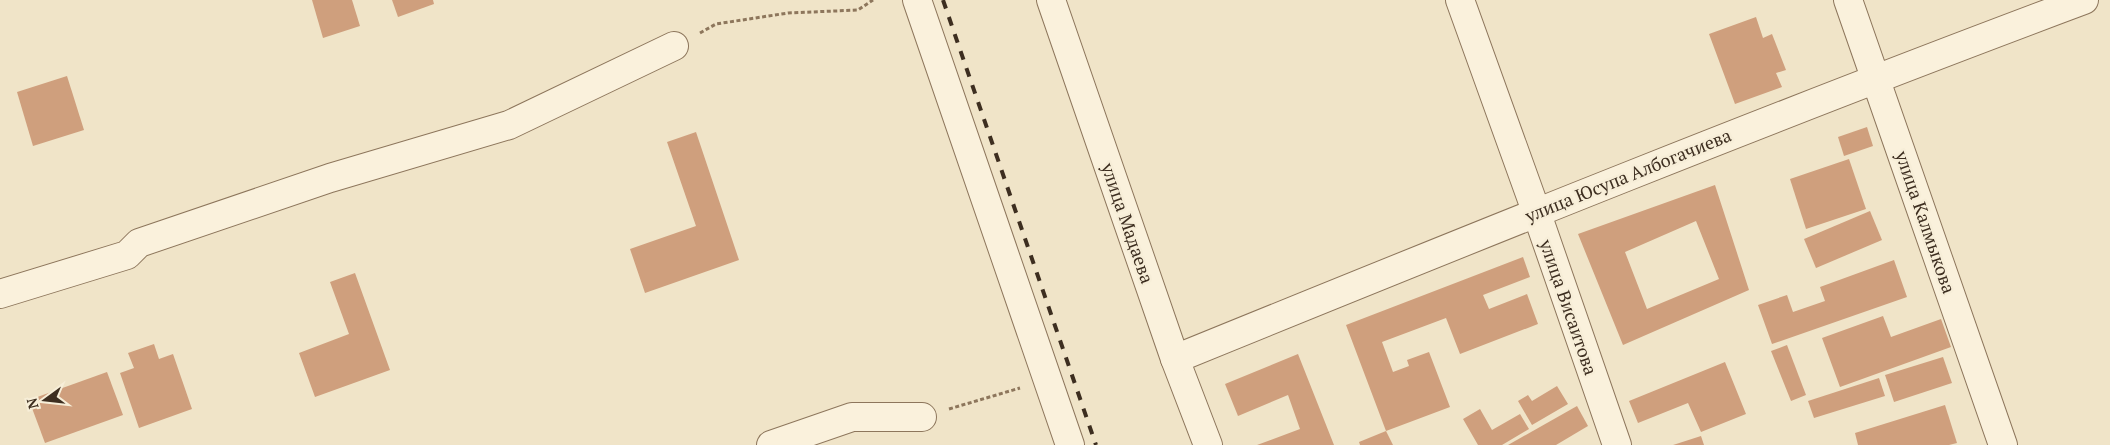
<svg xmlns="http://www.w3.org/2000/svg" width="2110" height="445" viewBox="0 0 2110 445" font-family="'PT Serif',serif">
<rect width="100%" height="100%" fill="#f0e4c8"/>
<g fill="#cf9f7d" fill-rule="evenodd">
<polygon points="312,0 352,0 360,26 323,38"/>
<polygon points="392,0 433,0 434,4 398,17"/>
<polygon points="1756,17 1763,38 1772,34 1786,70 1776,73 1782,87 1735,104 1709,34"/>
<polygon points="67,76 84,130 33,146 17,92"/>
<polygon points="1867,127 1873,146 1844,156 1838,137"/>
<polygon points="696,132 739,260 645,293 630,249 696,226 667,142"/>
<polygon points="1849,159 1866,209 1806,229 1790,179"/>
<path d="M1715 185 1749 290 1623 345 1578 234ZM1696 221 1719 279 1647 309 1625 252Z"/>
<polygon points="1870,211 1882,240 1816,268 1804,239"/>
<polygon points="1523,257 1530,277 1483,295 1489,309 1527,294 1538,324 1460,354 1446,318 1382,342 1393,372 1409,366 1407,360 1429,352 1450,407 1386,431 1346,325"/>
<polygon points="1894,260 1907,297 1772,344 1758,305 1787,295 1793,312 1825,301 1820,287"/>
<polygon points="355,273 390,370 315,397 299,353 349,334 330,282"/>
<polygon points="1883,316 1891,337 1941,319 1951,347 1840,387 1822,338"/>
<polygon points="154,344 159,359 173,354 192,409 139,428 120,373 134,368 128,353"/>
<polygon points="1787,345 1806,395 1791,401 1771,351"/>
<polygon points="1298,354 1334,445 1257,445 1300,429 1288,395 1238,416 1225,384"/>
<polygon points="1943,357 1952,383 1894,402 1885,375"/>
<polygon points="1725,362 1746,414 1701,432 1688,403 1638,423 1629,401"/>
<polygon points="107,372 123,415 45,443 29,400"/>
<polygon points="1879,378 1885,396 1814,418 1808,401"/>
<polygon points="1557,386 1568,404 1532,425 1518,401 1528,395 1532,401"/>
<polygon points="1945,405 1957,443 1949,445 1858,445 1855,433"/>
<polygon points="1577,406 1588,426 1556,445 1508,445"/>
<polygon points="1480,409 1492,430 1520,414 1529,429 1502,445 1478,445 1463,419"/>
<polygon points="1386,431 1393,445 1360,445 1359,442"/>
<polygon points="1701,436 1704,445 1673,445"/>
</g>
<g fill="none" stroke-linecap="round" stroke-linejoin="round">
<defs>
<g id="minor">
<polyline points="917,0 1070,445"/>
<polyline points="1051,0 1175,359 1208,445"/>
<polyline points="1460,0 1536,211 1617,445"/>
<polyline points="1848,0 2003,445"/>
<polyline points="0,294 127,255 139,243 330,178 509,125 674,46"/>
<path d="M1175 359C1477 236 1779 114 2084 0"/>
<polyline points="771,445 852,417 922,417"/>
</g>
</defs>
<use href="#minor" stroke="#8d765c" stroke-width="30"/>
<g stroke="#8d765c" stroke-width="3" stroke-dasharray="4 2.5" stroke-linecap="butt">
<polyline points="700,33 716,24 788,13 858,10 873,0"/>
<polyline points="949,409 1020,388"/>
</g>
<use href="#minor" stroke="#faf1dc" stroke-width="28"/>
<polyline stroke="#3d2e20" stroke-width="4" stroke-dasharray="9 9" stroke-linecap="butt" points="943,0 1096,445"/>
</g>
<g text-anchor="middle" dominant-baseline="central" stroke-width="5" stroke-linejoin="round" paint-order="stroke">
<g font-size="18" fill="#3d2e20" stroke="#f7eed8">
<text transform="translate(1628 175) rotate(-22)">улица Юсупа Албогачиева</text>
<text transform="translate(1926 222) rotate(71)">улица Калмыкова</text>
<text transform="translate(1128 223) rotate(71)">улица Мадаева</text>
<text transform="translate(1569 307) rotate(71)">улица Висаитова</text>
</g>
</g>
<g transform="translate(45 400) rotate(255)" stroke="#f7eed8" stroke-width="4" paint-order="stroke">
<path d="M0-4L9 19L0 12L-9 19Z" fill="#3d2e20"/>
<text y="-8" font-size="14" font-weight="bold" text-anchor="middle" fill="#3d2e20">N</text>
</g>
</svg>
